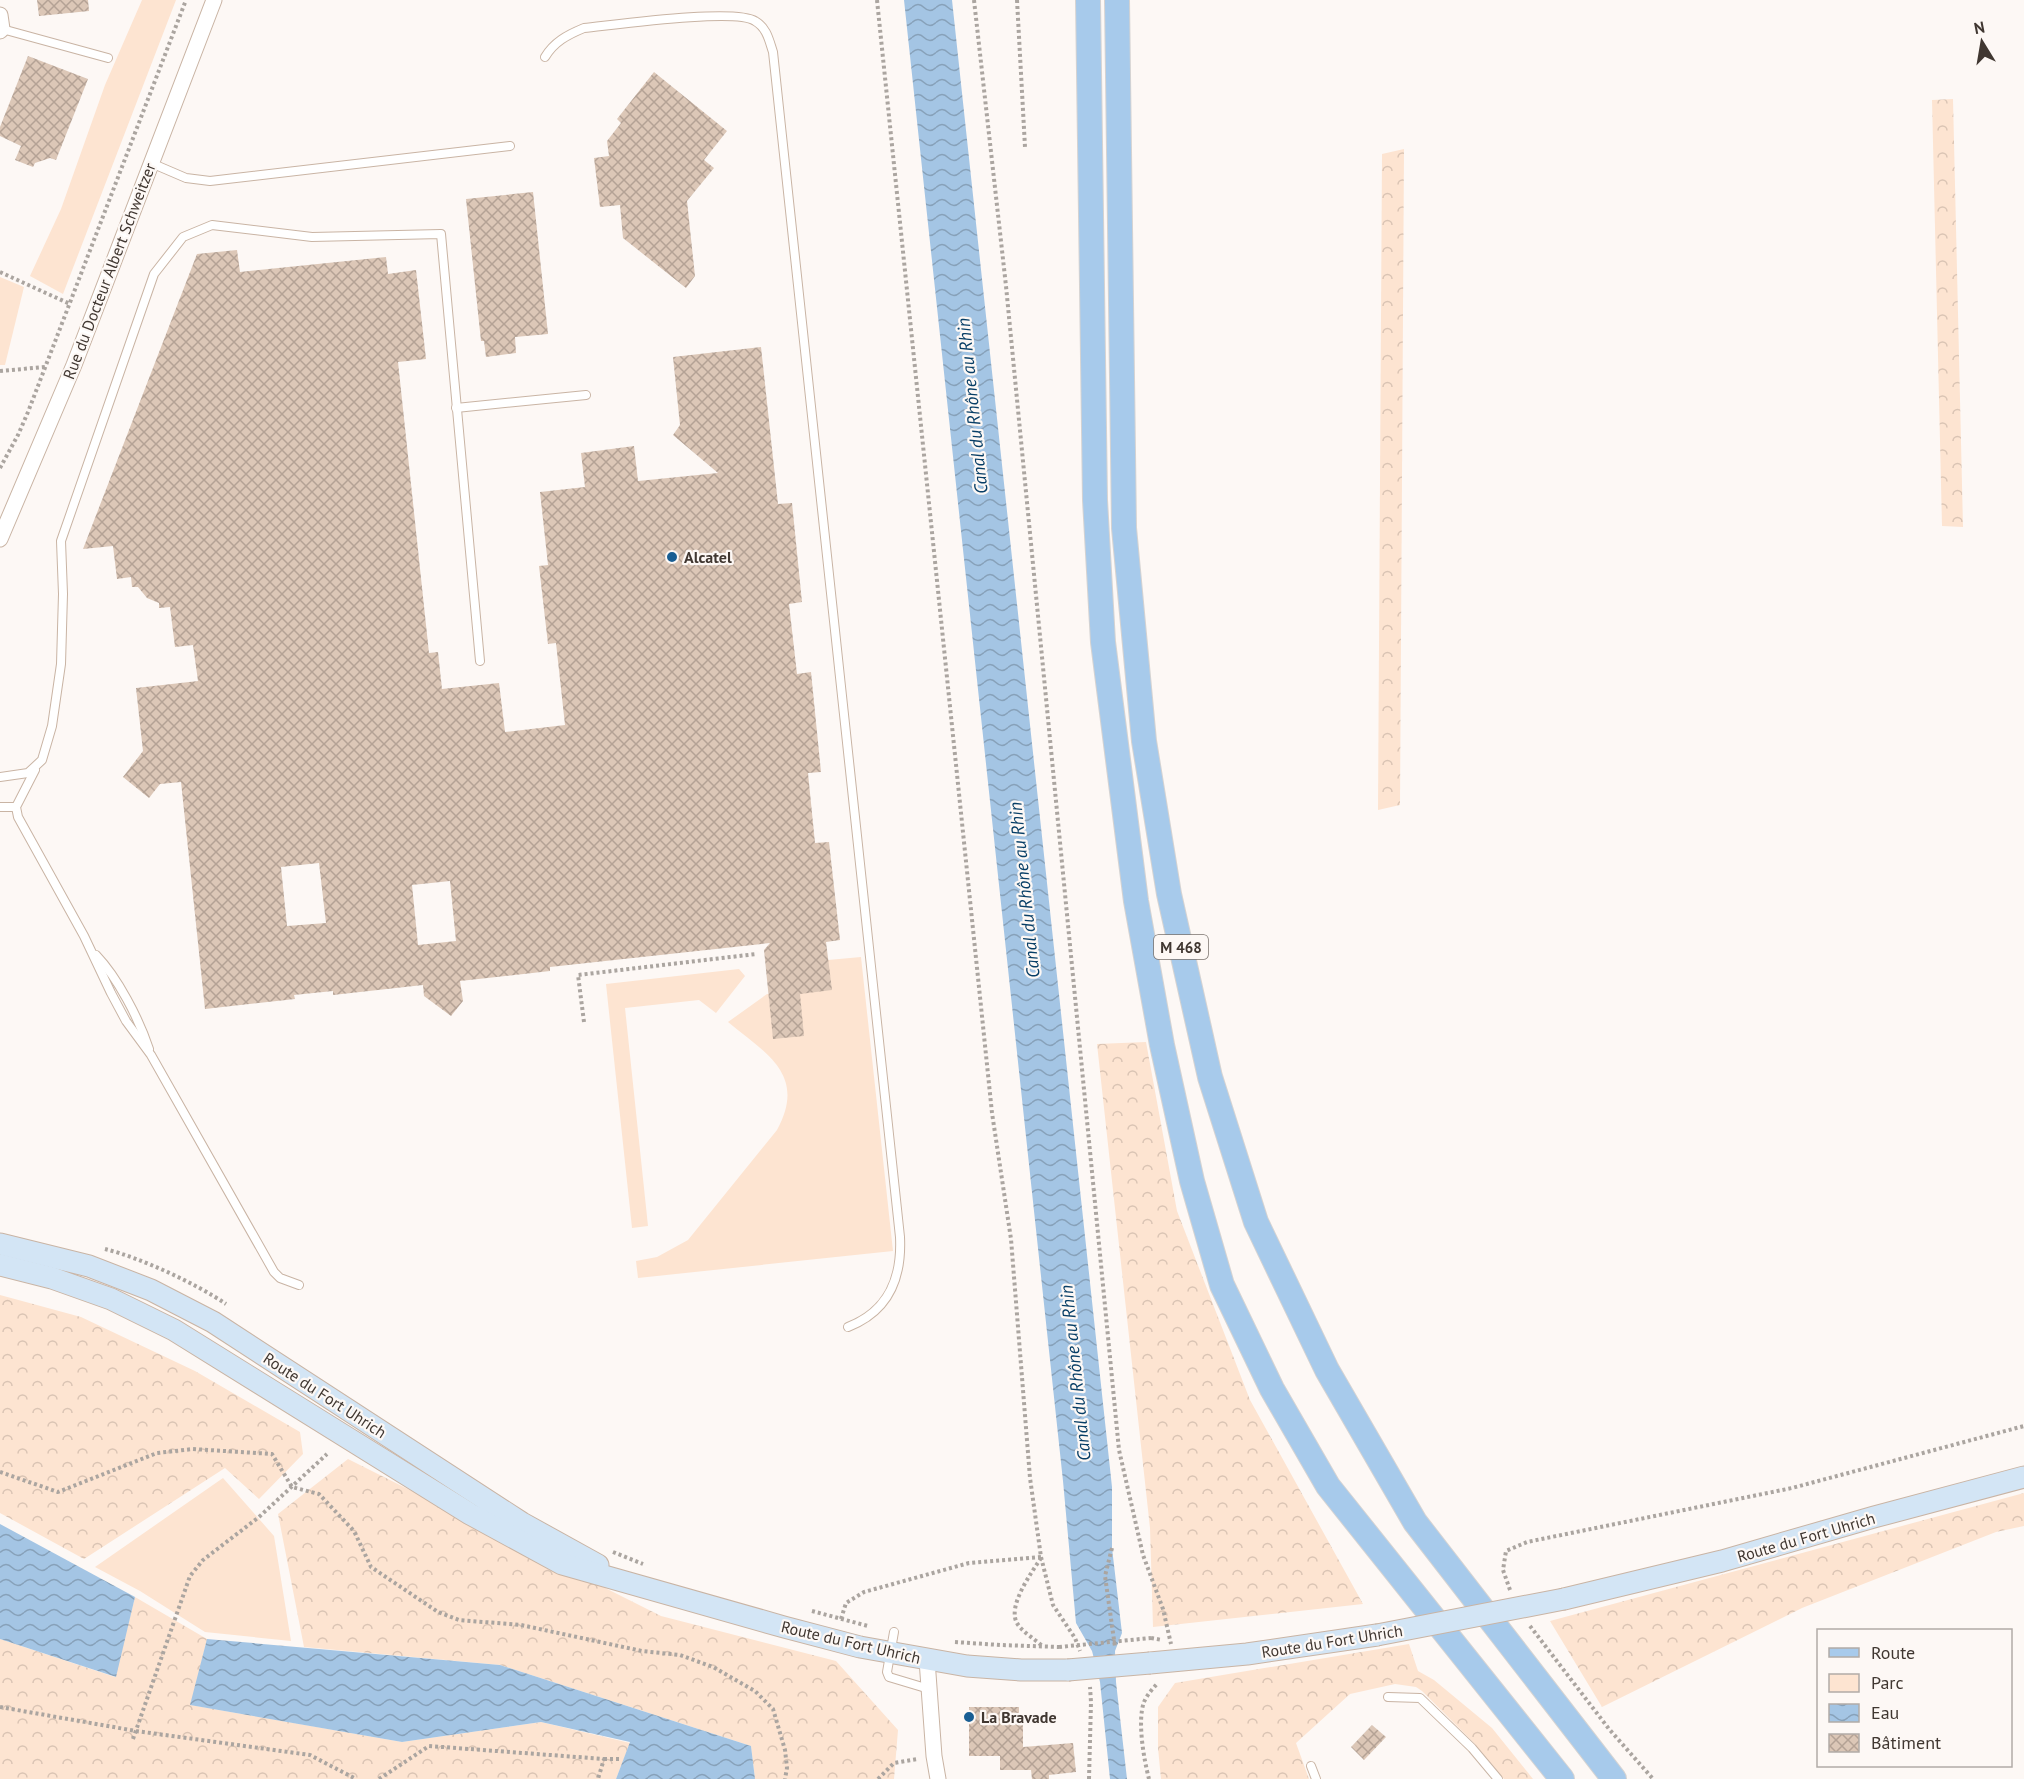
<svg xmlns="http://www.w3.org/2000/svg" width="2024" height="1779" viewBox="0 0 2024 1779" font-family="'PT Sans',sans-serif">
<defs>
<pattern id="forest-crowns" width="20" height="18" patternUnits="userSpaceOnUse" patternTransform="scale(1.5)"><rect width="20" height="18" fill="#fde4d1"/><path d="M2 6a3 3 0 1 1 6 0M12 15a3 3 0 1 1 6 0" fill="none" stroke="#dac4b4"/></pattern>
<pattern id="water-waves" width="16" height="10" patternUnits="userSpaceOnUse" patternTransform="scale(1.5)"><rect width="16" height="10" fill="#a4c5e4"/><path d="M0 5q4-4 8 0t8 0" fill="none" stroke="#87a1b9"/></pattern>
<pattern id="building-cross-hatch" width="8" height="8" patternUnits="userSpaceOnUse" patternTransform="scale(1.5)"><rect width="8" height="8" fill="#dcc7b7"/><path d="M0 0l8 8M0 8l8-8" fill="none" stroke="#b4a295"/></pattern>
</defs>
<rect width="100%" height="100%" fill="#fdf8f5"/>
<g fill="#fde4d1">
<polygon points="142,0 176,0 63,294 30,276 61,209 105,85"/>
<polygon points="0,277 24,287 5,365 0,365"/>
<path d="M861 957 893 1251 638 1278 636 1261 657 1257 688 1240 777 1130C807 1075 767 1054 728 1022L767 994H800L828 960Z"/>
<polygon points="739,969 745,976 716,1013 699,1000 625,1008 648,1226 632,1228 606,984"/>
<polygon points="223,1478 274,1536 291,1641 205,1632 140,1591 95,1567"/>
</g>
<g fill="url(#forest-crowns)">
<polygon points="1953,99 1963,527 1942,526 1932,100"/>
<polygon points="1404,149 1400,805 1378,810 1382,154"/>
<polygon points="1146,1042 1177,1211 1250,1400 1363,1604 1153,1627 1150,1528 1097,1044"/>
<polygon points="0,1295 81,1317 195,1371 300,1432 303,1454 259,1499 225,1468 84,1559 0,1513"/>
<polygon points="348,1459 661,1616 836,1661 898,1730 894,1779 755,1779 751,1746 500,1665 304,1647 278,1514"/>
<polygon points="2024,1493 2024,1526 1996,1532 1802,1608 1602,1707 1550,1621"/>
<polygon points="135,1597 207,1639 191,1705 402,1742 541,1722 630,1743 616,1779 0,1779 0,1639 115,1677"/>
<polygon points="1409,1644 1418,1671 1434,1680 1492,1728 1533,1779 1504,1779 1475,1744 1422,1691 1416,1687 1395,1684 1350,1694 1296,1743 1309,1779 1161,1779 1158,1748 1158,1707 1175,1683"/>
</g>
<g fill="url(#water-waves)">
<polygon points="904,0 952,0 1112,1487 1112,1548 1122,1633 1115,1651 1116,1682 1127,1779 1110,1779 1100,1682 1092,1651 1076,1623 1063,1481"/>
<polygon points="0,1524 135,1597 116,1677 0,1639"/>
<polygon points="207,1639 500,1665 751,1746 755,1779 616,1779 630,1742 541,1722 402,1742 190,1705"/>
</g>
<g fill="url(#building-cross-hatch)" fill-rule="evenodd">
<polygon points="37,0 88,0 89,11 39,16"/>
<polygon points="28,56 88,79 56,160 50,158 35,163 33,167 15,160 21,146 0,136 0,127"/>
<polygon points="654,72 727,131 704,160 714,168 687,201 695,276 686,288 623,238 620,205 600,207 594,158 609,156 607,141 621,123 617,119"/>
<polygon points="533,192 548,334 515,337 516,353 486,357 484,341 481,341 466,199"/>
<path d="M237 250 240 272 386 257 388 274 416 270 426 359 398 362 429 653 438 652 442 689 499 683 505 732 565 725 556 643 548 644 539 566 548 565 540 492 585 487 581 453 634 446 638 481 718 473 673 435 680 425 673 357 761 347 778 504 792 503 802 602 789 604 797 674 811 672 821 772 808 773 815 843 829 842 840 940 826 942 832 990 800 994 804 1036 773 1039 764 950 770 943 550 967V971L460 981 463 1001 451 1016 424 996 423 985 333 995V991L294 995 295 999 205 1009 181 782 160 784 149 798 123 777 143 751 136 688 198 681 193 645 175 647 170 607 159 608V603L147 598 138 587H132L131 577 117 579 113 546 83 549 197 254ZM319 863 326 923 287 926 281 867ZM450 881 456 941 418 945 412 885Z"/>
<polygon points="969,1707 1019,1707 1019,1721 1023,1721 1023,1747 1073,1743 1076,1772 1049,1775 1049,1779 1032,1779 1031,1770 1000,1770 1000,1756 969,1756"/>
<polygon points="1372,1725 1386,1737 1364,1760 1351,1747"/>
</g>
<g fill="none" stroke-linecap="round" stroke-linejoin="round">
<defs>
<g id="lane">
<polyline points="2,29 108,58"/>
<path d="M545 57C554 42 567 35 584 28 614 25 735 8 755 21 767 28 769 40 773 52L900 1237C902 1278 889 1311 848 1327"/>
<polyline points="151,163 186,178 210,181 510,146"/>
<polyline points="456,408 586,395"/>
<polyline points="35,770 16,807 18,817 84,936 111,993 126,1021 151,1055 274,1272 280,1278 299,1285"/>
<polyline points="0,777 28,773 42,760 52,726 61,664 63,594 61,541 154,274 183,237 212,225 312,237 441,234 480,661"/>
<polyline points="0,807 16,807"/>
<path d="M96 955C118 978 139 1019 149 1049"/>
<polyline points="894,1632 887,1672 889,1677 929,1689"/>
<polyline points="1388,1697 1420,1698 1472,1748 1498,1779"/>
<polyline points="1311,1766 1316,1779"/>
</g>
<g id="street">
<polyline points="0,15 2,29 0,31"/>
<polyline points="0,539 74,365 214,0"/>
<polyline points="927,1660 934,1756 938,1779"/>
</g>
<g id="secondary">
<polyline points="0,1244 89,1266 151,1290 213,1322 522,1523 598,1565"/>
<polyline points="0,1265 52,1278 111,1299 174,1330 470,1514 562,1564 784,1627 860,1647 967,1666 1021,1670 1068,1670"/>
<polyline points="1564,1599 1722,1561 1874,1517 2024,1477"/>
<polyline points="1150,1663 1247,1654 1377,1635"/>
</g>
<g id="primary">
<polyline points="1088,0 1095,500 1103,642 1136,901 1162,1045 1192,1181 1222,1285 1272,1389 1328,1486 1562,1779"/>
<polyline points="1117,0 1124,528 1144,741 1169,894 1210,1077 1256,1222 1327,1370 1415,1522 1614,1779"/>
</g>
</defs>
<use href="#lane" stroke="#c9b4a4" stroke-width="10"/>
<use href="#street" stroke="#c9b4a4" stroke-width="17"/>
<use href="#secondary" stroke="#c9b4a4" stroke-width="23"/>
<use href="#primary" stroke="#d5d3d2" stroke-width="26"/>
<g stroke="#aba5a0" stroke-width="4" stroke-dasharray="3 3" stroke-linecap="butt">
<polyline points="877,0 992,1113 1011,1239 1030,1478 1041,1557 1053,1605 1075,1638 1080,1651"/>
<polyline points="974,0 1006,286 1119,1450 1143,1555 1163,1609 1171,1644"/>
<polyline points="1017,0 1025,147"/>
<polyline points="0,272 70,304"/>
<polyline points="0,371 45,367"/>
<polyline points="0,468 18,435 28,412 186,0"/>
<polyline points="584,1022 578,975 756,954"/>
<path d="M105 1249C141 1258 195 1283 226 1304"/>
<polyline points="0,1472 58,1492 157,1453 193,1449 272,1454 292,1487 319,1494 354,1531 371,1567 438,1612 459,1620 521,1625 642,1651 680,1655 713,1667 755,1691 773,1709 785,1750 787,1768 785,1779"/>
<polyline points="1112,1548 1105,1576 1115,1647"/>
<polyline points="613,1552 643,1564"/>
<path d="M1041 1558C1032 1572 1007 1606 1017 1623 1021 1631 1035 1639 1042 1646"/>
<polyline points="1510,1590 1503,1570 1506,1551 1527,1542 1792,1488 2024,1426"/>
<polyline points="812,1611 868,1626"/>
<polyline points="841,1619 846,1603 864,1592 969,1563 1041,1557"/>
<polyline points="1530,1626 1609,1729 1653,1779"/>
<polyline points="1151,1638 1162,1640"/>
<polyline points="955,1642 1000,1645 1059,1647"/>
<polyline points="0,1707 136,1731 310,1755 356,1779"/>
<polyline points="133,1739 190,1576 203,1560 259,1517 327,1454"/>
<polyline points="604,1759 622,1759"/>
<polyline points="379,1779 429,1746 604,1759 598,1779"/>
<polyline points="878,1779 894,1763 918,1759"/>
<polyline points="1089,1779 1091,1702 1090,1687"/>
<path d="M1149 1779C1144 1760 1137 1721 1144 1702 1147 1695 1153 1688 1158 1683"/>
</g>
<use href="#lane" stroke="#fff" stroke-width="8"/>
<use href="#street" stroke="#fff" stroke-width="15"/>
<use href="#secondary" stroke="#d3e5f5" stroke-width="21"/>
<use href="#primary" stroke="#a7caeb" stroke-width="24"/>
<defs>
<g id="secondary-bridge">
<polyline points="1377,1635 1564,1599"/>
<polyline points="1068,1670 1150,1663"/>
</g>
</defs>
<use href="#secondary-bridge" stroke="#c9b4a4" stroke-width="23" stroke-linecap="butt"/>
<polyline stroke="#aba5a0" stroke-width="4" stroke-dasharray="3 3" stroke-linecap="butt" points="1059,1647 1151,1638"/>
<use href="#secondary-bridge" stroke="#d3e5f5" stroke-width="21"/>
</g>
<g fill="#195e93" stroke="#fdf8f5" stroke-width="2">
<circle cx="672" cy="557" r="6"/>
<circle cx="969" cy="1717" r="6"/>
</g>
<g text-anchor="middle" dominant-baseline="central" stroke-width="4.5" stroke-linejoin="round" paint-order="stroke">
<rect fill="#fdf8f5" stroke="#79716c" stroke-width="1.5" x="1154" y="935" width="54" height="24" rx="4.5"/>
<g font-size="15" font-weight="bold" fill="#403731">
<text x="1181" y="947">M 468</text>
</g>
<g font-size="16" fill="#403731" stroke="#fdf8f5">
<text transform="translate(109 271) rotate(-69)">Rue du Docteur Albert Schweitzer</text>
<text transform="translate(325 1395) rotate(33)">Route du Fort Uhrich</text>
<text transform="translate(1806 1537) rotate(-16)">Route du Fort Uhrich</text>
<text transform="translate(1332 1641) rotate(-9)">Route du Fort Uhrich</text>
<text transform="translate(851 1642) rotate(13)">Route du Fort Uhrich</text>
</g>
<g font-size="16" font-weight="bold" fill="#403731" stroke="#fdf8f5" text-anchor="start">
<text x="684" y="557">Alcatel</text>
<text x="981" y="1717">La Bravade</text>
</g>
<g font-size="18" font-style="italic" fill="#073e66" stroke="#fdf8f5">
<text transform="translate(972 406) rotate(-96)">Canal du Rhône au Rhin</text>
<text transform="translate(1024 890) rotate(-96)">Canal du Rhône au Rhin</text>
<text transform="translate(1075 1373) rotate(-96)">Canal du Rhône au Rhin</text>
</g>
</g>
<rect x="1817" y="1629" width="195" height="138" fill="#fdf8f5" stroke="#b1aba7" stroke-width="1.5"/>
<rect x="1829" y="1648" width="30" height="9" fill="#a7caeb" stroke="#b1aba7" stroke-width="1.5"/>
<text x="1871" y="1659" font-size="18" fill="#403731">Route</text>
<rect x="1829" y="1674" width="30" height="18" fill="#fde4d1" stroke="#b1aba7" stroke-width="1.5"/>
<text x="1871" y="1689" font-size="18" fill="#403731">Parc</text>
<rect x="1829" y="1704" width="30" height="18" fill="url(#water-waves)" stroke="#b1aba7" stroke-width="1.5"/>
<text x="1871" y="1719" font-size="18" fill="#403731">Eau</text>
<rect x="1829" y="1734" width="30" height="18" fill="url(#building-cross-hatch)" stroke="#b1aba7" stroke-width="1.5"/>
<text x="1871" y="1749" font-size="18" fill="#403731">Bâtiment</text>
<g transform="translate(1982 42) rotate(349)" stroke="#fdf8f5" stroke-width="4.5" paint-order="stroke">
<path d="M0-4.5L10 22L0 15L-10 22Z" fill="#403731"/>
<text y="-9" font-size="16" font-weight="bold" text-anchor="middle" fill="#403731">N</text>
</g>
</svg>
